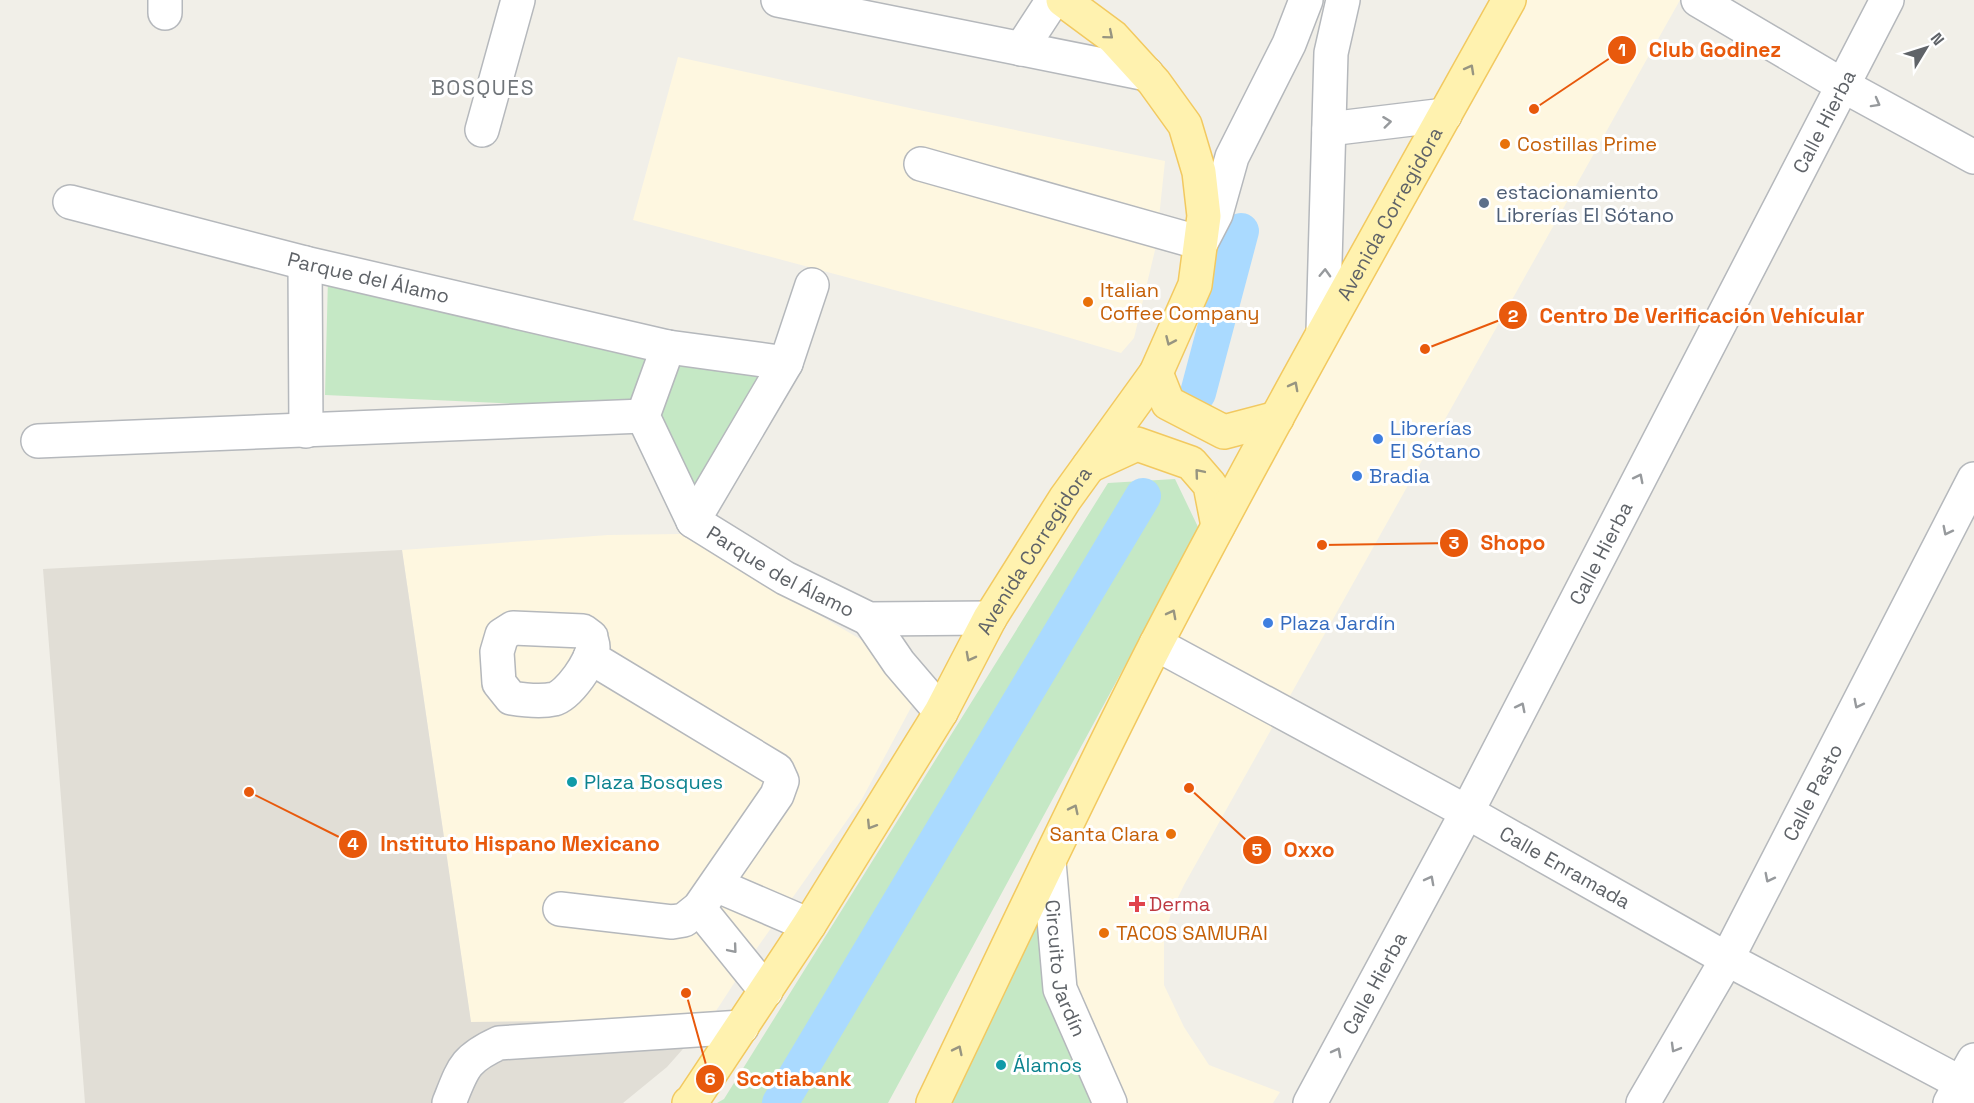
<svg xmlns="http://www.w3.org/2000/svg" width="1974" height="1103" viewBox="0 0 1974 1103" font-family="'Space Grotesk',sans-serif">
<rect width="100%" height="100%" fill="#f1efe8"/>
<g fill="#fef7e0">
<polygon points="1509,0 1680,0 1184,885 1172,910 1164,936 1164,985 1184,1027 1209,1065 1280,1092 1273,1103 1110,1103 1060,989 1049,862"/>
<polygon points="678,57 914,109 1165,161 1156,246 1134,338 1121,353 1043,330 633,220"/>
<polygon points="680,534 867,643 915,700 862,799 757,948 714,1014 654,1020 471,1023 402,550 608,535"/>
</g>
<polygon fill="#e1ded6" points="402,550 471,1022 654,1020 714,1014 667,1067 623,1103 85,1103 43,569"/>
<g fill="#c5e8c5">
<polygon points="328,278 770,378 696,490 651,410 325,395"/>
<polygon points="1175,479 1199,529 888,1103 717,1103 724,1099 1108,483"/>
<polygon points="1037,916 1100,1103 951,1103"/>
</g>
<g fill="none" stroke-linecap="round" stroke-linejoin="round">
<g stroke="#aadaff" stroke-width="36">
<polyline points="1198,393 1241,231"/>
<polyline points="780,1103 1143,496"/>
</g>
<defs>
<g id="minor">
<polyline points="165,0 165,13"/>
<polyline points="778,0 1147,74"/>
<polyline points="1698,0 1842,85 1974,157"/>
<polyline points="1021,49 1053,0"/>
<polyline points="1329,129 1445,115"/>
<polyline points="482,130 518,0"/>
<polyline points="921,164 1201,243 1216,214 1232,157 1289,44 1306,0"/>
<path id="s1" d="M70 202 305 263 668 347 786 363"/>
<polyline points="305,263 306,431"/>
<polyline points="1323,332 1331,53 1343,0"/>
<path id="s2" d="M668 347 643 416 693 521 785 578 869 619 990 618"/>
<polyline points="38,441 643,416"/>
<polyline points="693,521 786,363 812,285"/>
<polyline points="869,619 899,663 941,712"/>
<path d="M513 628 583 631 591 637C591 640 593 643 593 647 592 661 569 695 554 699 541 702 524 700 511 698L499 683 497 652 502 635Z"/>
<path id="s3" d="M1156 644 1467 812 1727 959 1974 1090"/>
<path id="s4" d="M1049 862 1060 989 1110 1103"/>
<polyline points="716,885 809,925"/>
<polyline points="699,908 766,991"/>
<polyline points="560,909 672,922 684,920 699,908 777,795 782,781 777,770 590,657"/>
<path d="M449 1103C463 1068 464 1059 499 1043L742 1027"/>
<path id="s5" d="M1310 1103 1467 812 1887 0"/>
<path id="s6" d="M1643 1103 1727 959 1974 479"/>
<polyline points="1950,1103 1974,1060"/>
</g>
<g id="major">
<polyline points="1156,373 1168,403 1224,432 1277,418"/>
<polyline points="1089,466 1137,444 1191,463 1210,485 1218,526"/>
<path id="s7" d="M689 1103 692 1101 809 925 941 712 990 618 1065 499 1156 373 1195 285 1204 216 1199 172 1185 125 1154 82 1113 37 1063 0"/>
<path id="s8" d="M933 1103C1007 949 1079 794 1157 642 1270 425 1390 213 1509 0"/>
</g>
</defs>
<use href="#minor" stroke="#b5b8bc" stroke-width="36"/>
<use href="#major" stroke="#f2c960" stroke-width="36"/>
<use href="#minor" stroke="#fff" stroke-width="33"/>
<use href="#major" stroke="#fff2af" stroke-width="33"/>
</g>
<defs><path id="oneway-chevron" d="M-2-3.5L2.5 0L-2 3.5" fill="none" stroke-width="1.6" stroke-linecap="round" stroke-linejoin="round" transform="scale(1.5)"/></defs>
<g stroke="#979581">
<use href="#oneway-chevron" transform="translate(1109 35) rotate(40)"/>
<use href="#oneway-chevron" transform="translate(1470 69) rotate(-61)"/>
<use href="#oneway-chevron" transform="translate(1170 341) rotate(114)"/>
<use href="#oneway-chevron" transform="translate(1294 386) rotate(-62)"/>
<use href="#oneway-chevron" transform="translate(1199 473) rotate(-130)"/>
<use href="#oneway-chevron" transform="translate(1172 614) rotate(-62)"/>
<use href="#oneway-chevron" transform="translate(970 657) rotate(118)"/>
<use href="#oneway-chevron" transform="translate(1074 809) rotate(-64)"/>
<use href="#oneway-chevron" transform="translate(871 825) rotate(122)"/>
<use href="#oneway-chevron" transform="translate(958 1050) rotate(-64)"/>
</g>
<g stroke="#979a9d">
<use href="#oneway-chevron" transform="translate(1876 103) rotate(29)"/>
<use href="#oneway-chevron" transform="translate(1387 122) rotate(-7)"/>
<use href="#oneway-chevron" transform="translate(1325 273) rotate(-88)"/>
<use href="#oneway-chevron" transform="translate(1639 478) rotate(-63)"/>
<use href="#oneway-chevron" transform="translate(1947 531) rotate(117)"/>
<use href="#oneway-chevron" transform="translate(1858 704) rotate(117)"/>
<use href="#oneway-chevron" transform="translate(1521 707) rotate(-63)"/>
<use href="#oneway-chevron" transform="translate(1769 878) rotate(117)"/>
<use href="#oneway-chevron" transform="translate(1430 880) rotate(-62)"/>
<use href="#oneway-chevron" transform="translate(733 949) rotate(50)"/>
<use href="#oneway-chevron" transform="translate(1675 1048) rotate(120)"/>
<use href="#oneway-chevron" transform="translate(1337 1052) rotate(-62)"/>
</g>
<g fill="#e8710a" stroke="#fff" stroke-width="2">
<circle cx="1505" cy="144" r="6"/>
<circle cx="1088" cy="302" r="6"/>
<circle cx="1171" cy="834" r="6"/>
<circle cx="1104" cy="933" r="6"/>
</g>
<circle fill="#5c6f8a" stroke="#fff" stroke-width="2" cx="1484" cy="203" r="6"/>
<g fill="#3f7fe0" stroke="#fff" stroke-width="2">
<circle cx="1378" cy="439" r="6"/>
<circle cx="1357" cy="476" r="6"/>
<circle cx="1268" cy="623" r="6"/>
</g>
<g fill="#0f9aa8" stroke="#fff" stroke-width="2">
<circle cx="572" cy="782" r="6"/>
<circle cx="1001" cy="1065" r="6"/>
</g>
<path fill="#e0444e" stroke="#fff" stroke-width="2" d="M1134 895h6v6h6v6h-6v6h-6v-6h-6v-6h6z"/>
<g text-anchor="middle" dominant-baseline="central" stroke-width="6" stroke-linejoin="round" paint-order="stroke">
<g font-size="20" fill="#5f6368" stroke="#fff">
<text stroke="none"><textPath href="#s5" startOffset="1108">Calle Hierba</textPath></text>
<text stroke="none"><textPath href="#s8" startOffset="1000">Avenida Corregidora</textPath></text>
<text stroke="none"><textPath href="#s1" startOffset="308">Parque del Álamo</textPath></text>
<text stroke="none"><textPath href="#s7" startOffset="652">Avenida Corregidora</textPath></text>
<text stroke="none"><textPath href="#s5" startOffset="622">Calle Hierba</textPath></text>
<text stroke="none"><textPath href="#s2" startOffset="291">Parque del Álamo</textPath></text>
<text stroke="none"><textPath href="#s6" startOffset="354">Calle Pasto</textPath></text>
<text stroke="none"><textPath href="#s3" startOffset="466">Calle Enramada</textPath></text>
<text stroke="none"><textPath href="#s4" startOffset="108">Circuito Jardín</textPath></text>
<text stroke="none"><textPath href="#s5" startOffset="136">Calle Hierba</textPath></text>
</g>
<g font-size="20" fill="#c56008" stroke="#fff" text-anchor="start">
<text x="1517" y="144">Costillas Prime</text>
<text x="1100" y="290">Italian<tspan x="1100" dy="23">Coffee Company</tspan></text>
<text x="1159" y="834" text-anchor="end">Santa Clara</text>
<text x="1116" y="933">TACOS SAMURAI</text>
</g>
<g font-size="20" fill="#4e5e75" stroke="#fff" text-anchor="start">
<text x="1496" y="192">estacionamiento<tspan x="1496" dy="23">Librerías El Sótano</tspan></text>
</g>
<g font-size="20" fill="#366cbe" stroke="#fff" text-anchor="start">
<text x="1390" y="428">Librerías<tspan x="1390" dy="23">El Sótano</tspan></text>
<text x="1369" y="476">Bradia</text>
<text x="1280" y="623">Plaza Jardín</text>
</g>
<g font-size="20" fill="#0d838f" stroke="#fff" text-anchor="start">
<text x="584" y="782">Plaza Bosques</text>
<text x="1013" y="1065">Álamos</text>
</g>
<g font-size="20" fill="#be3a42" stroke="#fff" text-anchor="start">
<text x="1149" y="904">Derma</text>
</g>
<g font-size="21" letter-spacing="1.5" fill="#70757a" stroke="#fff">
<text x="483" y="87">BOSQUES</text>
</g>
</g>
<path fill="none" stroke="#e8590c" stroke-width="2" d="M1534 109L1622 50M1425 349L1513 315M1322 545L1454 543M249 792L353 844M1189 788L1257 850M686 993L710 1079"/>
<g fill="#e8590c" stroke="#fff" stroke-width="2">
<circle cx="1534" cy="109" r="6"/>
<circle cx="1425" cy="349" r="6"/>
<circle cx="1322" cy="545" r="6"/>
<circle cx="249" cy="792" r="6"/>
<circle cx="1189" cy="788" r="6"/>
<circle cx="686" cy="993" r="6"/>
<circle cx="1622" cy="50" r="15"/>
<circle cx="1513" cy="315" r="15"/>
<circle cx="1454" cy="543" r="15"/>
<circle cx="353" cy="844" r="15"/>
<circle cx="1257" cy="850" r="15"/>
<circle cx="710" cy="1079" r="15"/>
</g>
<g font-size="18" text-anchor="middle" font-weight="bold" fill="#fff">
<text x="1622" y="56">1</text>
<text x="1513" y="322">2</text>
<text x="1454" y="549">3</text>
<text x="353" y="850">4</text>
<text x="1257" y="856">5</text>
<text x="710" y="1085">6</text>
</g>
<g font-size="21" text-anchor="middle" font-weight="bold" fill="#e8590c" stroke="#fff" stroke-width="6" stroke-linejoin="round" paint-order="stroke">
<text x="1715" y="57">Club Godinez</text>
<text x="1702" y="323">Centro De Verificación Vehícular</text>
<text x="1513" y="550">Shopo</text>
<text x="520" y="851">Instituto Hispano Mexicano</text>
<text x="1309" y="857">Oxxo</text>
<text x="794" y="1086">Scotiabank</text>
</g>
<g transform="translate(1926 48) rotate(52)" stroke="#ffffff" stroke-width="4.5" paint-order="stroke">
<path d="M0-4.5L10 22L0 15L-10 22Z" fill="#5f6368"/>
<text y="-9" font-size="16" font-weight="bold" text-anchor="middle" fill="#5f6368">N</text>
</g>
</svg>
